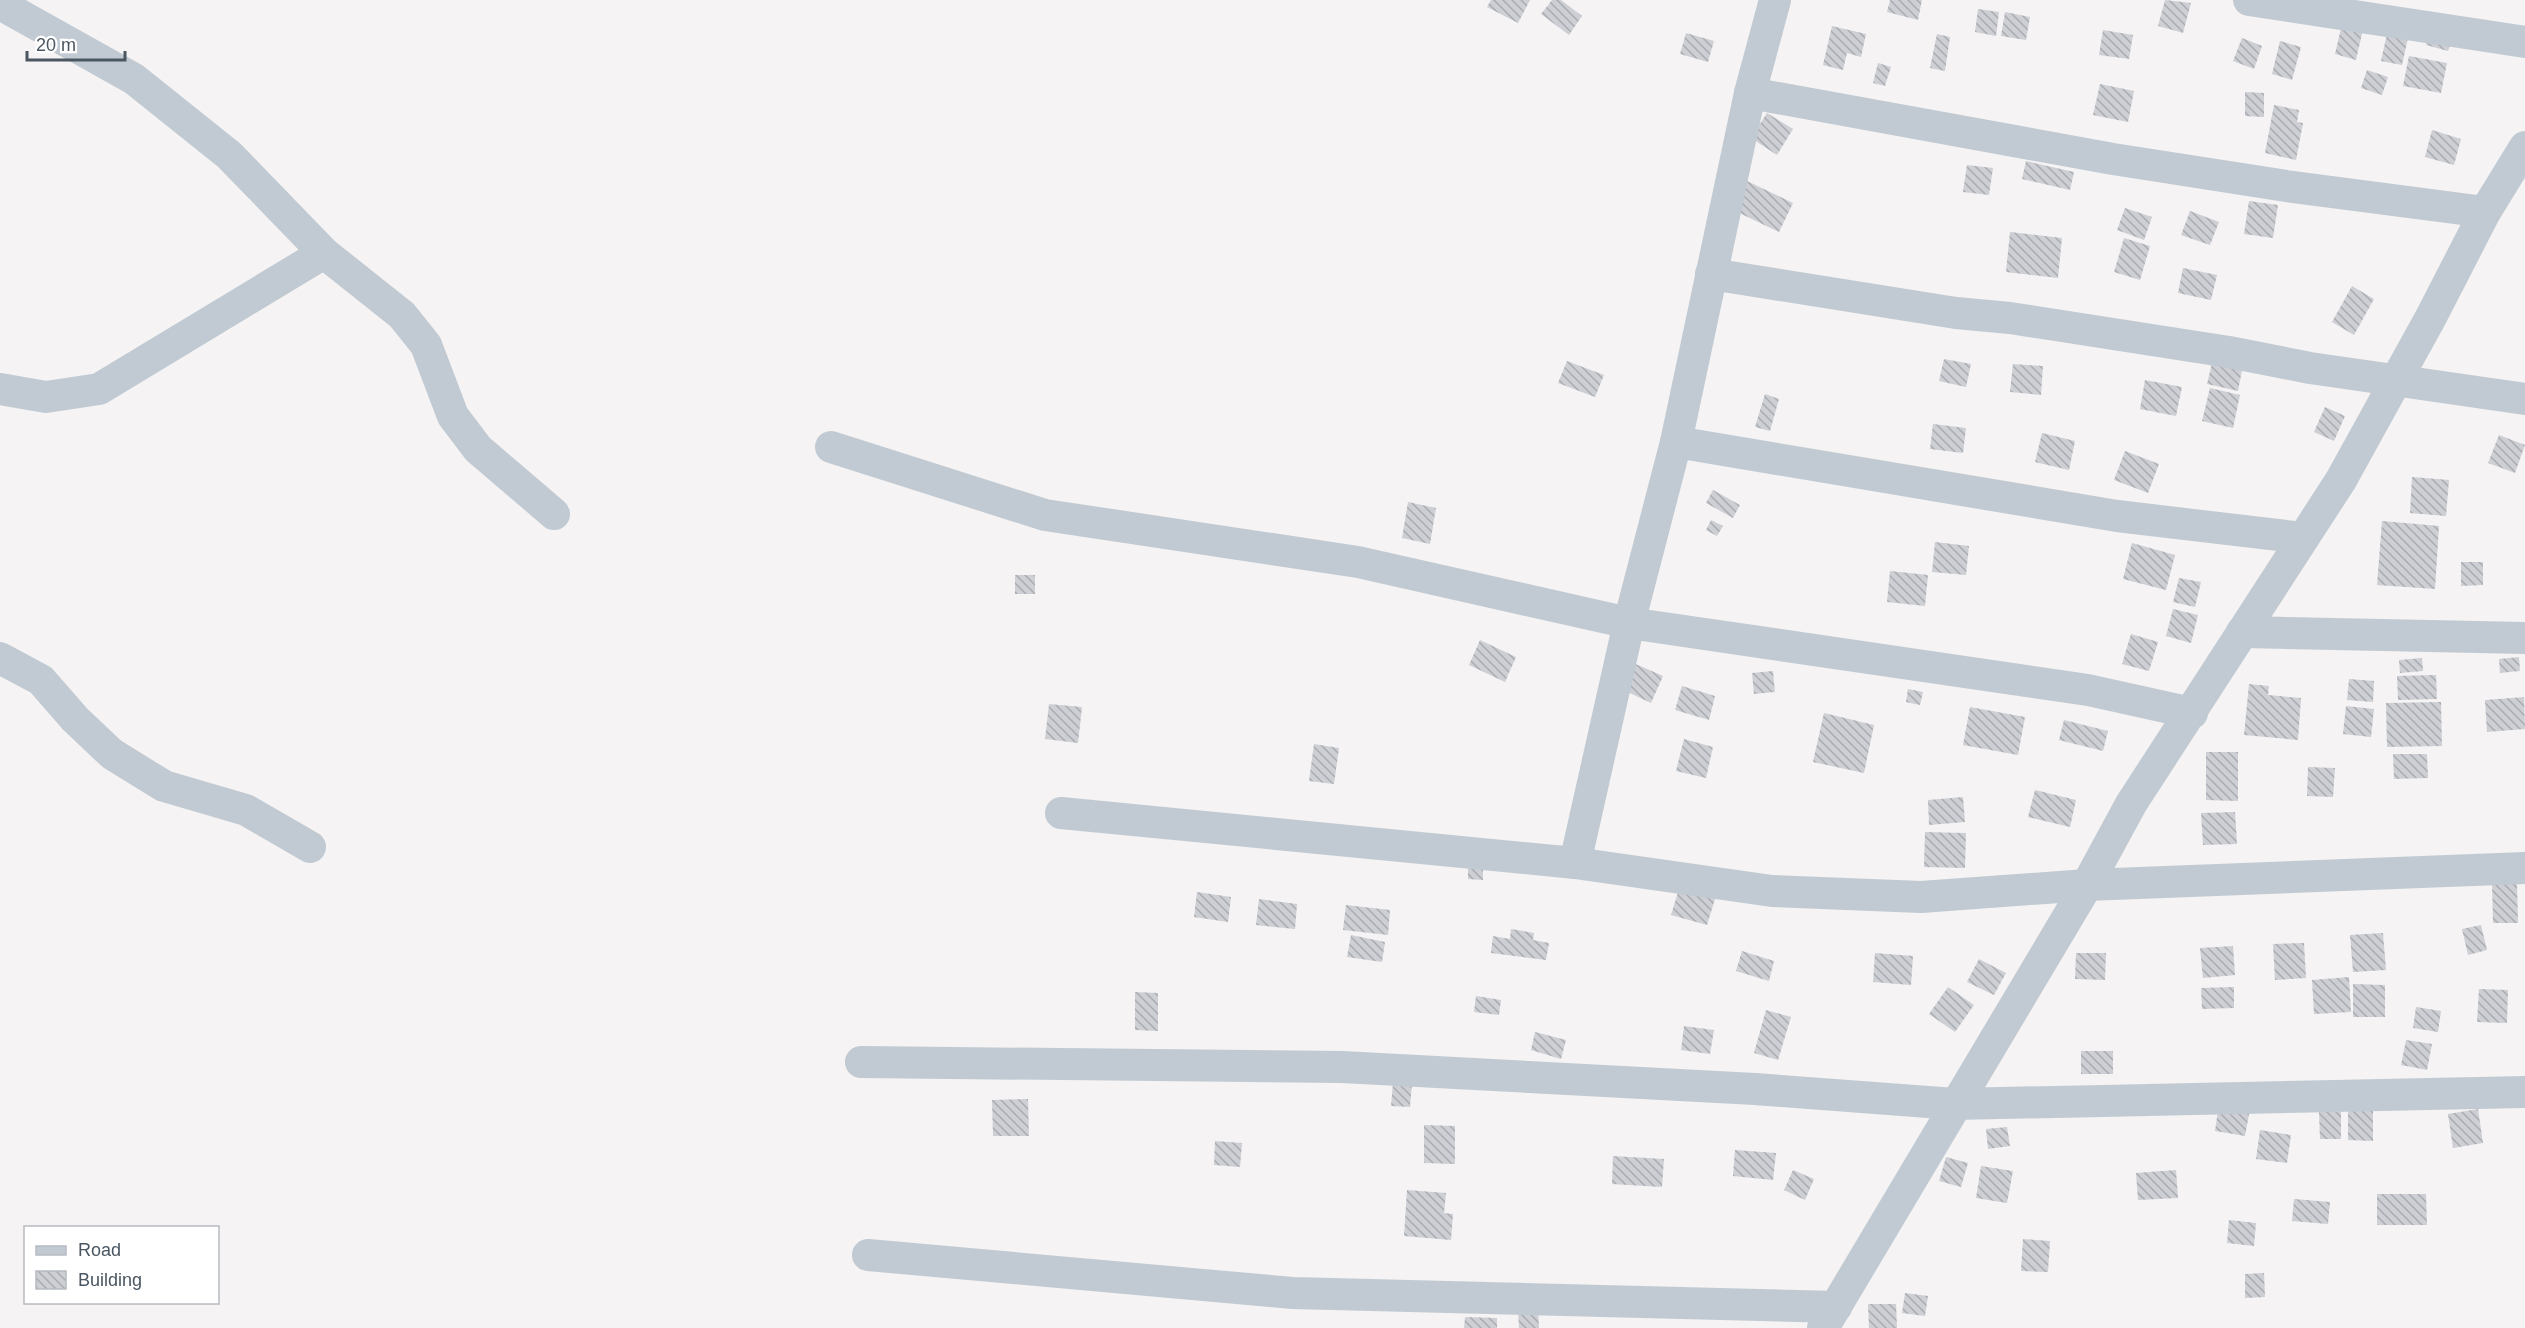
<svg xmlns="http://www.w3.org/2000/svg" width="2525" height="1328" viewBox="0 0 2525 1328" font-family="Arial,sans-serif">
<defs>
<pattern id="building-back-hatch" width="6" height="6" patternUnits="userSpaceOnUse" patternTransform="scale(1.5)"><rect width="6" height="6" fill="#cdcfd5"/><path d="M-1 5l2 2M0 0l6 6M5-1l2 2" fill="none" stroke="#a8abb0"/></pattern>
</defs>
<rect width="100%" height="100%" fill="#f5f3f3"/>
<g fill="url(#building-back-hatch)">
<polygon points="1491,0 1530,0 1518,23 1487,7"/>
<polygon points="1552,0 1561,0 1582,16 1569,35 1541,14"/>
<polygon points="1890,0 1922,0 1918,20 1887,12"/>
<polygon points="2165,0 2191,3 2183,33 2158,26"/>
<polygon points="1978,9 1999,12 1996,36 1975,32"/>
<polygon points="2005,12 2030,17 2026,40 2001,36"/>
<polygon points="2342,24 2363,29 2356,60 2335,54"/>
<polygon points="1832,26 1866,34 1861,57 1847,53 1843,70 1823,65"/>
<polygon points="2388,29 2409,33 2402,65 2381,61"/>
<polygon points="2103,30 2133,35 2129,59 2099,55"/>
<polygon points="1686,33 1714,41 1708,62 1680,54"/>
<polygon points="1937,34 1950,37 1945,71 1930,68"/>
<polygon points="2429,34 2452,40 2448,51 2426,45"/>
<polygon points="2242,38 2262,46 2254,69 2233,61"/>
<polygon points="2280,41 2301,47 2292,80 2272,74"/>
<polygon points="2409,56 2447,63 2441,93 2403,86"/>
<polygon points="1878,63 1891,67 1885,86 1873,83"/>
<polygon points="2367,70 2388,77 2382,95 2361,88"/>
<polygon points="2100,84 2134,91 2128,122 2093,115"/>
<polygon points="2245,92 2264,93 2264,117 2245,116"/>
<polygon points="2274,105 2299,110 2297,122 2303,123 2296,160 2265,153"/>
<polygon points="1767,113 1793,129 1777,155 1751,138"/>
<polygon points="2432,130 2461,139 2454,165 2425,157"/>
<polygon points="2026,161 2074,172 2070,190 2022,179"/>
<polygon points="1967,165 1993,168 1989,195 1963,192"/>
<polygon points="1745,180 1793,203 1779,232 1731,209"/>
<polygon points="2249,201 2278,205 2273,238 2244,234"/>
<polygon points="2125,208 2152,217 2144,240 2117,230"/>
<polygon points="2190,211 2219,222 2210,245 2181,235"/>
<polygon points="2010,232 2062,238 2058,278 2006,272"/>
<polygon points="2124,238 2150,246 2140,280 2114,272"/>
<polygon points="2183,268 2217,275 2211,300 2178,293"/>
<polygon points="2352,286 2374,299 2354,335 2332,322"/>
<polygon points="1944,359 1971,364 1966,387 1939,381"/>
<polygon points="1567,361 1604,375 1595,397 1558,383"/>
<polygon points="2212,363 2242,370 2238,391 2207,384"/>
<polygon points="2013,364 2043,366 2041,395 2010,392"/>
<polygon points="2145,380 2182,387 2176,416 2140,409"/>
<polygon points="2210,388 2240,395 2233,428 2202,421"/>
<polygon points="1765,394 1779,399 1770,431 1755,427"/>
<polygon points="2325,407 2345,416 2334,441 2314,432"/>
<polygon points="1933,424 1966,428 1963,453 1930,449"/>
<polygon points="2042,433 2075,441 2069,470 2035,462"/>
<polygon points="2499,435 2525,445 2515,473 2488,463"/>
<polygon points="2125,451 2159,464 2148,493 2114,480"/>
<polygon points="2412,477 2449,480 2446,516 2410,513"/>
<polygon points="1713,490 1740,505 1733,518 1706,503"/>
<polygon points="1408,502 1436,508 1430,544 1402,538"/>
<polygon points="1711,520 1723,526 1717,536 1706,530"/>
<polygon points="2382,521 2439,526 2435,589 2377,585"/>
<polygon points="1935,542 1969,546 1966,575 1932,572"/>
<polygon points="2132,543 2175,555 2166,590 2123,579"/>
<polygon points="2461,562 2483,562 2483,585 2461,586"/>
<polygon points="1890,571 1928,575 1925,606 1887,602"/>
<rect x="1015" y="575" width="20" height="19"/>
<polygon points="2179,578 2201,582 2195,607 2173,602"/>
<polygon points="2173,609 2198,615 2191,643 2166,636"/>
<polygon points="2131,634 2158,642 2149,671 2122,664"/>
<polygon points="1480,640 1516,657 1505,682 1469,665"/>
<polygon points="2519,657 2520,671 2500,673 2499,659"/>
<polygon points="2422,658 2423,671 2400,673 2399,660"/>
<polygon points="1631,662 1663,676 1651,703 1619,688"/>
<polygon points="1773,671 1775,692 1754,694 1752,673"/>
<polygon points="2436,675 2437,699 2398,700 2397,676"/>
<polygon points="2349,679 2374,681 2373,702 2347,700"/>
<polygon points="2249,684 2269,686 2268,695 2301,698 2298,740 2244,735"/>
<polygon points="1682,686 1715,696 1709,720 1675,710"/>
<polygon points="1908,689 1923,692 1920,705 1906,702"/>
<polygon points="2524,697 2525,729 2487,732 2485,700"/>
<polygon points="2441,702 2442,746 2387,747 2386,703"/>
<polygon points="1049,704 1082,707 1078,743 1045,739"/>
<polygon points="2346,706 2374,709 2371,737 2343,734"/>
<polygon points="1970,707 2025,717 2018,755 1963,745"/>
<polygon points="1824,713 1874,725 1864,773 1813,762"/>
<polygon points="2064,720 2108,731 2103,751 2059,740"/>
<polygon points="1684,739 1713,747 1706,778 1676,771"/>
<polygon points="1314,744 1339,748 1334,784 1309,781"/>
<polygon points="2206,752 2238,752 2238,801 2206,800"/>
<polygon points="2393,754 2427,754 2428,778 2394,779"/>
<polygon points="2308,767 2335,768 2333,797 2307,796"/>
<polygon points="2035,790 2076,800 2070,827 2028,817"/>
<polygon points="1963,797 1965,822 1929,825 1928,800"/>
<polygon points="2235,812 2237,844 2203,845 2201,813"/>
<polygon points="1925,832 1966,833 1965,868 1924,867"/>
<polygon points="1468,861 1483,861 1483,880 1468,879"/>
<polygon points="2492,883 2517,883 2518,923 2493,923"/>
<polygon points="1679,889 1715,899 1707,925 1671,915"/>
<polygon points="1197,892 1231,897 1228,922 1194,917"/>
<polygon points="1259,899 1297,904 1295,929 1256,925"/>
<polygon points="1346,905 1390,910 1388,935 1343,930"/>
<polygon points="2481,925 2487,950 2468,955 2462,929"/>
<polygon points="1511,929 1534,933 1533,940 1549,943 1546,960 1491,953 1493,936 1510,939"/>
<polygon points="2383,933 2386,970 2353,972 2350,935"/>
<polygon points="1351,935 1385,942 1382,962 1347,957"/>
<polygon points="2304,943 2306,978 2275,980 2273,944"/>
<polygon points="2233,946 2235,975 2203,978 2200,948"/>
<polygon points="1742,951 1774,961 1769,981 1736,971"/>
<polygon points="1875,953 1913,956 1911,985 1873,982"/>
<polygon points="2076,953 2106,953 2105,980 2075,979"/>
<polygon points="1979,959 2006,973 1994,995 1967,982"/>
<polygon points="2349,977 2351,1012 2314,1014 2312,980"/>
<polygon points="2353,984 2385,985 2385,1017 2353,1017"/>
<polygon points="1948,987 1974,1005 1955,1032 1929,1014"/>
<polygon points="2234,987 2234,1008 2202,1009 2201,988"/>
<polygon points="2479,989 2508,990 2507,1023 2477,1022"/>
<polygon points="1135,992 1158,993 1158,1031 1135,1030"/>
<polygon points="1476,996 1501,1000 1499,1015 1474,1012"/>
<polygon points="2416,1007 2441,1011 2438,1032 2413,1028"/>
<polygon points="1766,1010 1791,1017 1778,1060 1754,1053"/>
<polygon points="1684,1026 1714,1030 1710,1054 1681,1050"/>
<polygon points="1535,1032 1566,1040 1561,1059 1531,1050"/>
<polygon points="2406,1040 2432,1044 2427,1070 2401,1065"/>
<rect x="2081" y="1051" width="32" height="23"/>
<polygon points="1393,1083 1412,1084 1410,1107 1391,1106"/>
<polygon points="1028,1099 1029,1136 993,1136 992,1100"/>
<polygon points="2219,1104 2250,1109 2245,1136 2215,1131"/>
<polygon points="2373,1106 2373,1141 2348,1140 2348,1107"/>
<polygon points="2478,1109 2483,1143 2453,1148 2448,1114"/>
<polygon points="2319,1112 2341,1112 2341,1139 2320,1139"/>
<polygon points="1424,1125 1455,1126 1455,1164 1424,1163"/>
<polygon points="2007,1127 2010,1146 1988,1149 1986,1129"/>
<polygon points="2260,1130 2291,1135 2287,1163 2256,1159"/>
<polygon points="1215,1141 1242,1143 1240,1167 1214,1165"/>
<polygon points="1735,1150 1776,1153 1773,1180 1733,1176"/>
<polygon points="1613,1156 1664,1159 1662,1187 1612,1184"/>
<polygon points="1946,1157 1968,1163 1961,1187 1939,1181"/>
<polygon points="1981,1166 2013,1171 2007,1203 1976,1198"/>
<polygon points="1793,1170 1814,1179 1805,1200 1784,1190"/>
<polygon points="2176,1170 2178,1198 2138,1200 2136,1173"/>
<polygon points="1407,1190 1446,1193 1444,1213 1453,1214 1451,1240 1404,1236"/>
<polygon points="2377,1194 2426,1194 2427,1225 2377,1225"/>
<polygon points="2294,1199 2330,1202 2328,1224 2292,1221"/>
<polygon points="2229,1220 2256,1223 2254,1246 2227,1243"/>
<polygon points="2023,1239 2050,1241 2048,1272 2021,1271"/>
<polygon points="2264,1273 2265,1297 2245,1298 2245,1274"/>
<polygon points="1905,1293 1928,1296 1925,1316 1902,1313"/>
<polygon points="1868,1304 1896,1304 1897,1328 1869,1328"/>
<polygon points="1538,1308 1539,1328 1519,1328 1518,1309"/>
<polygon points="1465,1317 1497,1318 1497,1328 1464,1328"/>
</g>
<g fill="none" stroke-linecap="round" stroke-linejoin="round">
<g stroke="#c1cad2" stroke-width="32">
<polyline points="2249,0 2525,42"/>
<polyline points="0,4 134,79 229,155 324,253 402,315 426,345 453,416 478,449 554,514"/>
<polyline points="1750,93 2113,159 2286,186 2485,212"/>
<polyline points="1711,274 1956,313 2010,318 2229,352 2310,368 2525,399"/>
<polyline points="0,389 46,397 99,389 324,253"/>
<polyline points="1676,442 2117,516 2303,538"/>
<polyline points="831,447 1045,515 1358,562 1629,623 2088,690 2192,713"/>
<polyline points="2242,632 2525,638"/>
<polyline points="0,658 41,680 75,719 112,754 164,786 246,810 310,847"/>
<polyline points="1061,813 1575,863 1772,891 1921,897 2087,885 2525,868"/>
<polyline points="1575,863 1629,623 1676,442 1750,93 1775,0"/>
<polyline points="861,1062 1342,1067 1755,1089 1955,1104 2525,1092"/>
<polyline points="868,1255 1293,1293 1836,1307"/>
<polyline points="1823,1328 2087,885 2131,804 2341,480 2431,317 2485,212 2525,147"/>
</g>
</g>
<rect x="24" y="1226" width="195" height="78" fill="#ffffff" stroke="#b7bbc0" stroke-width="1.5"/>
<rect x="36" y="1246" width="30" height="9" fill="#c1cad2" stroke="#b7bbc0" stroke-width="1.5"/>
<text x="78" y="1256" font-size="18" fill="#4a5661">Road</text>
<rect x="36" y="1271" width="30" height="18" fill="url(#building-back-hatch)" stroke="#b7bbc0" stroke-width="1.5"/>
<text x="78" y="1286" font-size="18" fill="#4a5661">Building</text>
<path d="M27 51v9h98v-9" fill="none" stroke="#4a5661" stroke-width="3"/>
<text x="36" y="51" font-size="18" fill="#4a5661" stroke="#ffffff" stroke-width="4.5" paint-order="stroke">20 m</text>
</svg>
